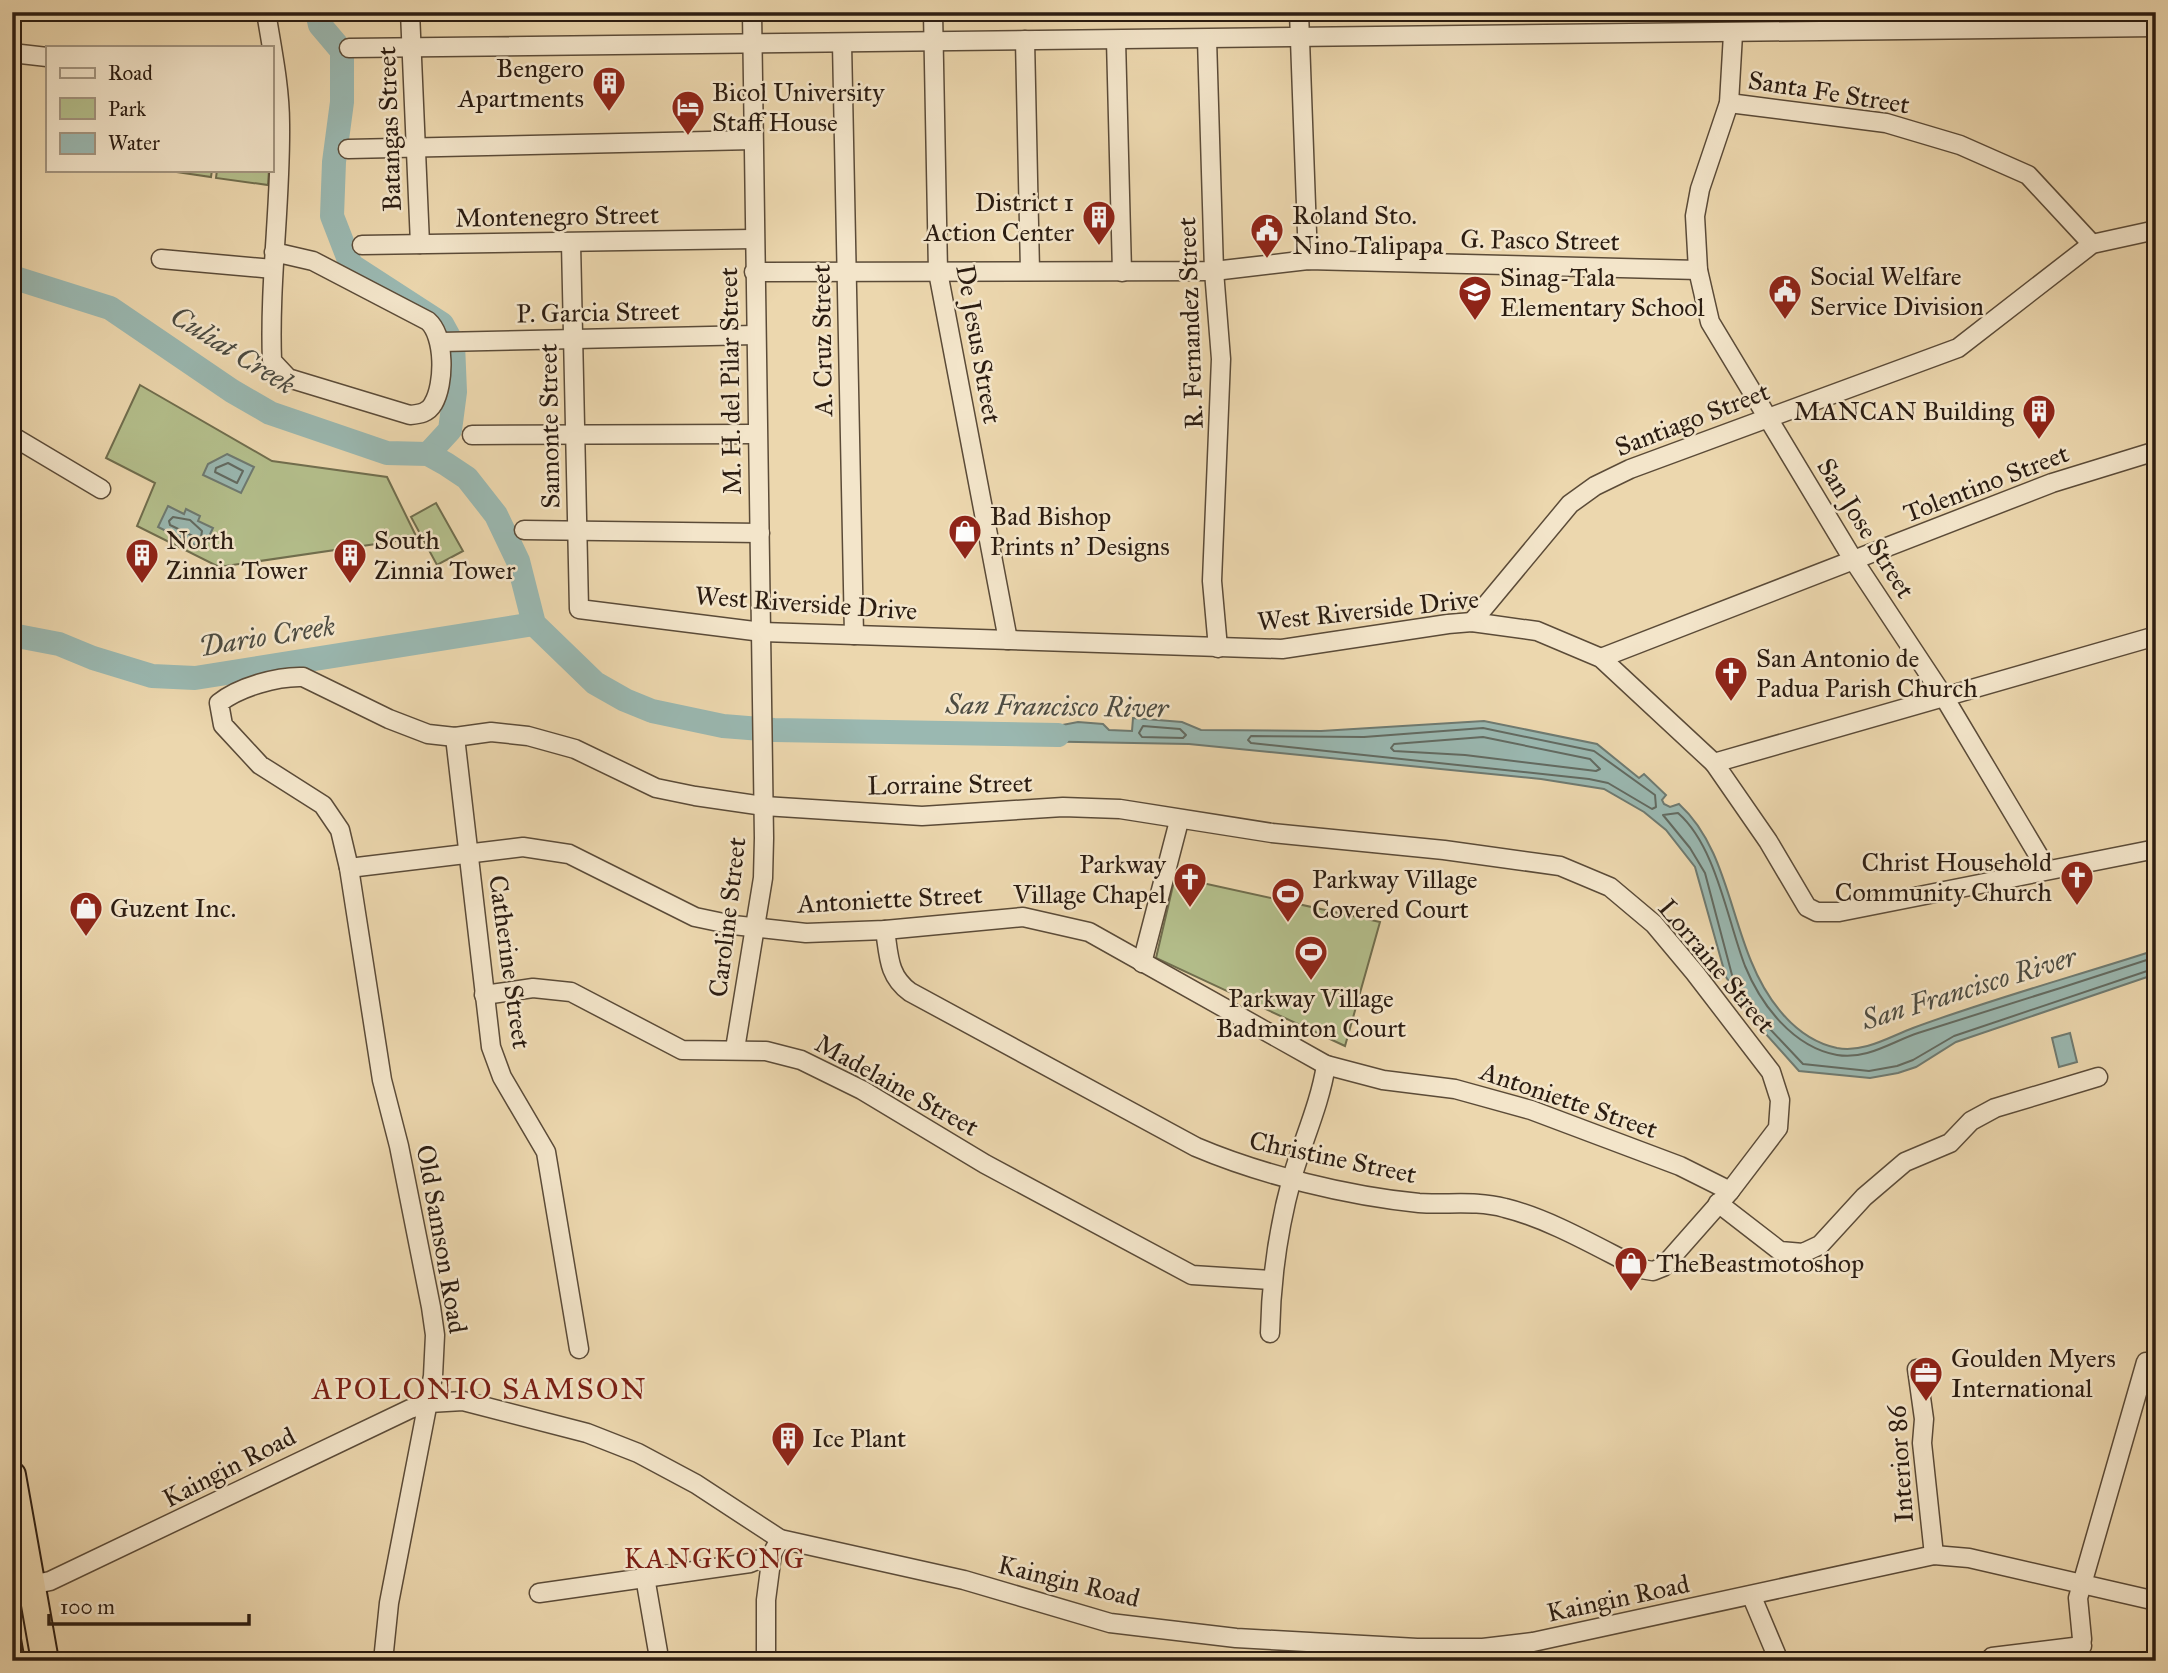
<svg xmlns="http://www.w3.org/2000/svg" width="2168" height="1673" viewBox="0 0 2168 1673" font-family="'IM FELL Great Primer',serif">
<rect width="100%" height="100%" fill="#ecd7ae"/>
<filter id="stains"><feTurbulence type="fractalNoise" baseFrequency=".00286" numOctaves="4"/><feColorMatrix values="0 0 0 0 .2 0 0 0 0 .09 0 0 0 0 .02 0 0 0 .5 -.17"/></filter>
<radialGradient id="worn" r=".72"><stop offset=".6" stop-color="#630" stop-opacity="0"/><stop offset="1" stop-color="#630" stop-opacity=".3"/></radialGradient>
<g fill="#b4bf8c" stroke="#706e4e" stroke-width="2">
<polygon points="1950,12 2048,12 2051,31 1952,32"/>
<polygon points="163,170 212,170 211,177"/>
<polygon points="217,170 269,170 268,185 216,178"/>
<polygon points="140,385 272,461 387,477 417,538 219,567 137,526 155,483 106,458"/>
<polygon points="436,503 463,551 437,565 411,517"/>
<polygon points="1175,877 1380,922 1345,1046 1156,958"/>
</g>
<g fill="#9ab8b1" stroke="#6e7a71" stroke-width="2">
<polygon points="227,454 254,467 241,493 203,475 208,464"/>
<polygon points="168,506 184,514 186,509 200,516 198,521 213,528 203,549 158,527"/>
<path d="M1133 718 1182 722 1201 730 1321 731 1484 721 1597 744 1639 778 1644 774 1666 795 1662 800 1664 804 1670 807 1679 804C1722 843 1729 908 1751 961 1766 998 1794 1039 1837 1048 1864 1053 1889 1037 1913 1028 1991 999 2076 976 2156 950V974L1956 1042 1916 1067 1898 1073 1870 1078 1799 1071 1764 1032 1726 977 1695 867 1666 830 1644 812 1604 789 1541 779 1189 744 1024 741 1025 732 1078 722 1103 724 1109 730 1132 731Z"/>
<polygon points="2070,1033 2077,1062 2059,1067 2052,1038"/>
</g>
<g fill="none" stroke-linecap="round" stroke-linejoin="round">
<g stroke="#626a61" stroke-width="2">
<polygon points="228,463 243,471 237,483 215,472 216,468"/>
<polygon points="173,517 190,520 202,531 201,537 197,538 170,525 169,521"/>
<polygon points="1143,726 1180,729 1186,735 1183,738 1142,737 1139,733"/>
<polygon points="1483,728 1594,751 1655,795 1656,807 1652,809 1608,783 1589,779 1251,743 1248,740 1251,736 1364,737"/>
<polygon points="1483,737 1590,759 1600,769 1596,771 1465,755 1394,751 1391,748 1394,744"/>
<path d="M2156 957C2077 983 1997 1008 1918 1033 1891 1042 1867 1060 1837 1055 1793 1047 1761 1005 1745 966 1727 919 1716 846 1678 813L1663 815 1690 848 1705 873 1732 975 1769 1028 1803 1064 1869 1071 1897 1066 1913 1060 1954 1036 2156 968"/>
</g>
<g stroke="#9ab8b1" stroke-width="24">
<polyline points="317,12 320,25 342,51 342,102 334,162 332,216 351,265 442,324 453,344 455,392 450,430 428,454"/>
<polyline points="12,277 110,308 232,391 270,413 387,453 428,454 446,464 467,478 496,515 518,561 534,624 595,683 625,700 652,711 723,726 774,730 1058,735"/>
<polyline points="12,635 59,644 93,658 152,676 195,678 534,624"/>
</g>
<defs>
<g id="minor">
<path d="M266 12C272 49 280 87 280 124 281 203 269 282 272 361L288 378 410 415C420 414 428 413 433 404 445 384 445 336 428 321L313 261 274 252"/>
<polyline points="410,12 420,244"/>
<polyline points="933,12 938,272 1008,640"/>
<polyline points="1299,12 1308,260"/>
<polyline points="1733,34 1729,103 1700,189 1695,216 1698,270 1710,322 1854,561 1944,697 2046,868"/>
<polyline points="1207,39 1214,271 1221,359 1212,581 1218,648"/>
<polyline points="1025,40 1030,271"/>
<polyline points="1116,40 1122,272"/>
<polyline points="842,43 854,635"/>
<polyline points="349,48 2156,27"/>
<polyline points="12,53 47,57"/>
<polyline points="1729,103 1886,123 1960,145 2028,175 2092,244"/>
<polyline points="348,149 753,140"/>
<polyline points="571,243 579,609 762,632 1282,649 1448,624 1472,622 1537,631 1601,658 1714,763 1768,841 1807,907 1817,912 1839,912 2156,849"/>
<polyline points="362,245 753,239"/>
<polyline points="161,259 273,269"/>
<polyline points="754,272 1214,271 1308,260 1698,270"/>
<polyline points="441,342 755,335"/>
<polyline points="472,435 757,434"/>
<polyline points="12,436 101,489"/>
<polyline points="524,530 760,533"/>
<polyline points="1472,622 1570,504 1595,486 1630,469 1958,348 2092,244 2156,230"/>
<polyline points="1601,658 2052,483 2156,451"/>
<polyline points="455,737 491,1047 502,1077 546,1152 579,1349"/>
<polyline points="1714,763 2156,636"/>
<polyline points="349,868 523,847 569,854 695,917 733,925 806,933 885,930 1023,917 1089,932 1326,1065 1383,1080 1455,1089 1531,1110 1680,1166 1730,1191"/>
<polyline points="1142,963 1179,821"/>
<polyline points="484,995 533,988 571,992 682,1050 766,1051 801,1060 862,1090 985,1164 1192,1275 1271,1280"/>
<polyline points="735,1049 763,878 764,838 752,12"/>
<polyline points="1718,1203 1780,1251 1803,1253 1820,1245 1864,1197 1905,1162 1950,1143 1971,1121 1995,1108 2098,1077"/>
<path d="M1270 1333C1271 1281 1278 1229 1292 1178 1303 1140 1320 1104 1326 1065"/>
<polyline points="1917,1369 1924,1419 1922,1443 1934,1555"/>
<polyline points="645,1577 658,1652"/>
<polyline points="31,1585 50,1581 410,1409 429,1403 463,1401 587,1433 638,1453 696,1484 780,1539 964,1580 1110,1623 1236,1638 1417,1648 1483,1648 1533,1642 1934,1555 1969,1558 2156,1601"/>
<polyline points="539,1593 750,1563 772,1554 780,1539"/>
<polyline points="1752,1597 1779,1661"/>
<polyline points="1992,1657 2082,1646"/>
<path d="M383 1661 389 1603 433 1376 435 1335 431 1307 399 1146 382 1080 349 868 340 830 323 805 260 765 223 725 219 703C239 687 278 676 303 677L389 719 428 734 455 737 491 732 528 736 575 749 656 788 695 796 764 806 922 816 1063 807 1120 809 1272 833 1444 850 1560 866 1610 887 1654 924 1695 973 1771 1072 1780 1100 1778 1128 1730 1191 1663 1267 1653 1271 1641 1269C1599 1248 1550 1219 1505 1208 1476 1200 1447 1205 1419 1203 1348 1196 1262 1175 1196 1147L910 992C888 976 889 956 885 930"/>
<polyline points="766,1661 766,1600 772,1554"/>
<polyline points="2078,1661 2082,1639 2078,1598 2146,1362"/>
</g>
<polyline id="highway" points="12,1475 45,1661"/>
</defs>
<use href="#minor" stroke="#5b4b38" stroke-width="21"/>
<use href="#highway" stroke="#2b1c11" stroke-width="30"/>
<use href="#minor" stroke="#f3e5ca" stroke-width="18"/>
<use href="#highway" stroke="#ecd7ae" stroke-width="26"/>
<polyline stroke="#2b1c11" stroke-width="2" points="12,1588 25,1661"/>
</g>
<defs>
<symbol id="building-pin" viewBox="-11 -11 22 30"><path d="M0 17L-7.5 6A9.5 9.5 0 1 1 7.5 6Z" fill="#8f2418" stroke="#f3e5ca"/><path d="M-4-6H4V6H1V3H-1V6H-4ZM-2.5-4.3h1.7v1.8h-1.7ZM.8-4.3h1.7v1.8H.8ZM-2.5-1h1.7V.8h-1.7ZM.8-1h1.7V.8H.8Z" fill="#fff"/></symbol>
<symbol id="hotel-pin" viewBox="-11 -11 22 30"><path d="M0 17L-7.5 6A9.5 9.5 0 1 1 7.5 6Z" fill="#8f2418" stroke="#f3e5ca"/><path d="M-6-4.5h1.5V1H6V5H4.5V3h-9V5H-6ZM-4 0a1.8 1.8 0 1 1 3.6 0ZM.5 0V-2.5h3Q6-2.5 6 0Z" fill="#fff"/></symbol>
<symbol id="civic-pin" viewBox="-11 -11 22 30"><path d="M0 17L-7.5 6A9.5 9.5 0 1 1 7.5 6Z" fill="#8f2418" stroke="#f3e5ca"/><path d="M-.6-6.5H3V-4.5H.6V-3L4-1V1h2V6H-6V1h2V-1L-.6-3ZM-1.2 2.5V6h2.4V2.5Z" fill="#fff"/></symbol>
<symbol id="school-pin" viewBox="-11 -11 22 30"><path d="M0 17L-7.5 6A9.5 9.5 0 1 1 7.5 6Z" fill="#8f2418" stroke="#f3e5ca"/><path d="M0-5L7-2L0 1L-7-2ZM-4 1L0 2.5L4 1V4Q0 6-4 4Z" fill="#fff"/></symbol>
<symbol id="shop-pin" viewBox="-11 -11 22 30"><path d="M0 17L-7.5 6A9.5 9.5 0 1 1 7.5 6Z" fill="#8f2418" stroke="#f3e5ca"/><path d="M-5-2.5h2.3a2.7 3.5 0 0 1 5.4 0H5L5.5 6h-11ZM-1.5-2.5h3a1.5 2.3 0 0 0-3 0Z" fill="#fff"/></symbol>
<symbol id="church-pin" viewBox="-11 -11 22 30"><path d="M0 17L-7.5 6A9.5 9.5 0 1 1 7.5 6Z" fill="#8f2418" stroke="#f3e5ca"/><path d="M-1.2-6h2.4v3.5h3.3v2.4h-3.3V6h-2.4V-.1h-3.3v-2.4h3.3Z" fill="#fff"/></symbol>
<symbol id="stadium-pin" viewBox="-11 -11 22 30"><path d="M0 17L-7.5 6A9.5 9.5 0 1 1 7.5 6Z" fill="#8f2418" stroke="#f3e5ca"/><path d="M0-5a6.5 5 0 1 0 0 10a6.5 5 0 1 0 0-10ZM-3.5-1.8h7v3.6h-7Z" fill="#fff"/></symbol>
<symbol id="office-pin" viewBox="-11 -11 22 30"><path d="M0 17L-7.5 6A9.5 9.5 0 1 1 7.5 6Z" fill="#8f2418" stroke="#f3e5ca"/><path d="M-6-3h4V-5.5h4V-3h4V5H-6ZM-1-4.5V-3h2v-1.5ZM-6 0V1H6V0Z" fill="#fff"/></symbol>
</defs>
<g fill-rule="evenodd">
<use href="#building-pin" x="590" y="64" width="38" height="52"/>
<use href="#hotel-pin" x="669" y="88" width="38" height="52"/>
<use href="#building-pin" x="1080" y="198" width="38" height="52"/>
<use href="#civic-pin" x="1248" y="211" width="38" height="52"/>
<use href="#civic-pin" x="1766" y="272" width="38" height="52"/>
<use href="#school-pin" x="1456" y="273" width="38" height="52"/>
<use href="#building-pin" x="2020" y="392" width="38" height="52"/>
<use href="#shop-pin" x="946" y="512" width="38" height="52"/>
<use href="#building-pin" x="123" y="536" width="38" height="52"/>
<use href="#building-pin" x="331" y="536" width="38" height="52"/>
<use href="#church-pin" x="1712" y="654" width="38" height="52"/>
<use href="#church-pin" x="2058" y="858" width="38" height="52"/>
<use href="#church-pin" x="1171" y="860" width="38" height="52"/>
<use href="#stadium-pin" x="1269" y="875" width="38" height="52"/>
<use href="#shop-pin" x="67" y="889" width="38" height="52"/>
<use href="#stadium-pin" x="1292" y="933" width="38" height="52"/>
<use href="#shop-pin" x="1612" y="1244" width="38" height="52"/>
<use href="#office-pin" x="1907" y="1354" width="38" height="52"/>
<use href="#building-pin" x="769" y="1419" width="38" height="52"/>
</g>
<g text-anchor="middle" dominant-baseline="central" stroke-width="5" stroke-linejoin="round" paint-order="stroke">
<g font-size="26" fill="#2b1c11" stroke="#f3e5ca" text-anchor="start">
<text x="584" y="68" text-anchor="end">Bengero<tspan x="584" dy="30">Apartments</tspan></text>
<text x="712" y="92">Bicol University<tspan x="712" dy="30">Staff House</tspan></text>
<text x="1074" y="202" text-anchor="end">District 1<tspan x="1074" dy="30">Action Center</tspan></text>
<text x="1292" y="215">Roland Sto.<tspan x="1292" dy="30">Nino Talipapa</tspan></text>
<text x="1810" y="276">Social Welfare<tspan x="1810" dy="30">Service Division</tspan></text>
<text x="1500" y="277">Sinag-Tala<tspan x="1500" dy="30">Elementary School</tspan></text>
<text x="2014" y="411" text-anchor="end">MANCAN Building</text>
<text x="990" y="516">Bad Bishop<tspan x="990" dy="30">Prints n' Designs</tspan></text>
<text x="166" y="540">North<tspan x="166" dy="30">Zinnia Tower</tspan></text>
<text x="374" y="540">South<tspan x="374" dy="30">Zinnia Tower</tspan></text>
<text x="1756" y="658">San Antonio de<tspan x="1756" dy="30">Padua Parish Church</tspan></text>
<text x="2052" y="862" text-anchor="end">Christ Household<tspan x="2052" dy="30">Community Church</tspan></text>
<text x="1166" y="864" text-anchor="end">Parkway<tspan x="1166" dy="30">Village Chapel</tspan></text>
<text x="1312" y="879">Parkway Village<tspan x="1312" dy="30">Covered Court</tspan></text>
<text x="110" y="908">Guzent Inc.</text>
<text x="1311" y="998" text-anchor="middle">Parkway Village<tspan x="1311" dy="30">Badminton Court</tspan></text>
<text x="1656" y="1263">TheBeastmotoshop</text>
<text x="1951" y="1358">Goulden Myers<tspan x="1951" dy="30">International</tspan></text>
<text x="812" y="1438">Ice Plant</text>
</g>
<g font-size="26" fill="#2b1c11" stroke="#f3e5ca">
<text transform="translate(1829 92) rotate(9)">Santa Fe Street</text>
<text transform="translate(389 129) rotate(-92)">Batangas Street</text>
<text transform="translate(557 216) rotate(-1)">Montenegro Street</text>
<text transform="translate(1540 240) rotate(1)">G. Pasco Street</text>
<text transform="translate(598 312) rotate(-1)">P. Garcia Street</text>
<text transform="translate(1190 323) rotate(-92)">R. Fernandez Street</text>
<text transform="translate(822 340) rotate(-91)">A. Cruz Street</text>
<text transform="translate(979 344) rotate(80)">De Jesus Street</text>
<text transform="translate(730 381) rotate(-91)">M. H. del Pilar Street</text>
<text transform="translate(1692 419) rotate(-21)">Santiago Street</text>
<text transform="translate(549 426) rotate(-91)">Samonte Street</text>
<text transform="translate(1986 483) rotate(-21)">Tolentino Street</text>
<text transform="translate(1866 528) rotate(58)">San Jose Street</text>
<text transform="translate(806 603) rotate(4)">West Riverside Drive</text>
<text transform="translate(1368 610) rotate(-6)">West Riverside Drive</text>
<text transform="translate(950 784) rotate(-1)">Lorraine Street</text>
<text transform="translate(890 899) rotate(-3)">Antoniette Street</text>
<text transform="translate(727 917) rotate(-83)">Caroline Street</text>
<text transform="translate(510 962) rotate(82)">Catherine Street</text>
<text transform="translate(1717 966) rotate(50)">Lorraine Street</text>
<text transform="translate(897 1085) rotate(29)">Madelaine Street</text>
<text transform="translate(1569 1100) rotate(19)">Antoniette Street</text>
<text transform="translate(1333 1157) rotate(12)">Christine Street</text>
<text transform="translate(442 1239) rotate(80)">Old Samson Road</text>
<text transform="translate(1900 1464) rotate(-94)">Interior 86</text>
<text transform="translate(229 1467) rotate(-27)">Kaingin Road</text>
<text transform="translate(1069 1581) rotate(14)">Kaingin Road</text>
<text transform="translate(1618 1598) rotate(-12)">Kaingin Road</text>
</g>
<g font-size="28" font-style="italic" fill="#4c4b41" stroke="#f3e5ca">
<text transform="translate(233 350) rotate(32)">Culiat Creek</text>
<text transform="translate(267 636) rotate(-9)">Dario Creek</text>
<text transform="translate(1057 706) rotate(1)">San Francisco River</text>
<text transform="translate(1969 988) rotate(-17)">San Francisco River</text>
</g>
<g font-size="28" letter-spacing="2" fill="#7a1f14" stroke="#f3e5ca">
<text x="715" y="1558">KANGKONG</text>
</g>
<g font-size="30" letter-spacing="2" fill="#7a1f14" stroke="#f3e5ca">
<text x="480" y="1389">APOLONIO SAMSON</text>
</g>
</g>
<rect width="2168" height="1673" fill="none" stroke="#ecd7ae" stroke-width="42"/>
<rect x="14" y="14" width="2140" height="1645" fill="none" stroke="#2b1c11" stroke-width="3.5"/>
<rect x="21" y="21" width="2126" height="1631" fill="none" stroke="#2b1c11" stroke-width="2"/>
<rect x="46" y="46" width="228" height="126" fill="#f3e5ca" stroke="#a39580" stroke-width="2"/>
<rect x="60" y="68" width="35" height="10" fill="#f3e5ca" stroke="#a39580" stroke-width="2"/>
<text x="108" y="80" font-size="21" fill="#2b1c11">Road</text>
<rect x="60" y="98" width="35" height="21" fill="#b4bf8c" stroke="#a39580" stroke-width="2"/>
<text x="108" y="116" font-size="21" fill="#2b1c11">Park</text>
<rect x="60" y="133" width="35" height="21" fill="#9ab8b1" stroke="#a39580" stroke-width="2"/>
<text x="108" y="150" font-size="21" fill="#2b1c11">Water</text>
<path d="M49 1614v10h200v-10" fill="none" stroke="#2b1c11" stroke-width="3.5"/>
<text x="60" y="1614" font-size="21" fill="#2b1c11" stroke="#f3e5ca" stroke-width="5" paint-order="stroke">100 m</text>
<rect width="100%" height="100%" filter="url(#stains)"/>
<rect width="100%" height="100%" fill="url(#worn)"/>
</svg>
